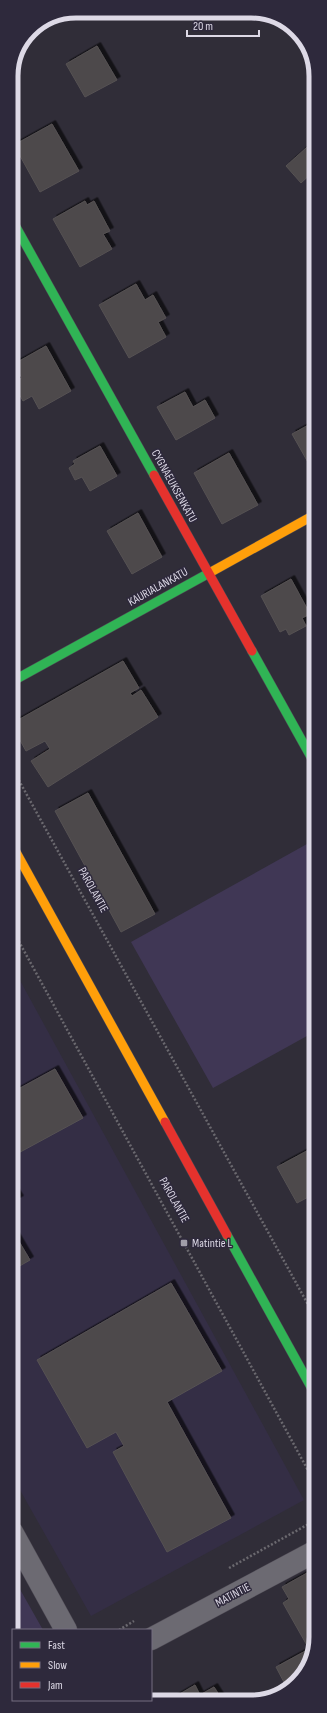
<svg xmlns="http://www.w3.org/2000/svg" width="327" height="1713" viewBox="0 0 327 1713" font-family="'Sofia Sans Condensed',sans-serif">
<defs>
<filter id="shadow"><feDropShadow dx="3.5" dy="-3.5" stdDeviation="0" flood-color="#0009"/></filter>
</defs>
<rect width="100%" height="100%" fill="#302d38"/>
<polygon fill="#342e45" points="11,964 304,1500 91,1616 11,1474"/>
<g fill="#403755">
<polygon points="316,839 316,1031 213,1088 131,942"/>
<polygon points="13,1577 43,1630 13,1630 13,1648 12,1645"/>
</g>
<g fill="#4d494b" stroke="#565253" filter="url(#shadow)">
<polygon points="97,46 117,80 85,97 66,64"/>
<polygon points="52,124 79,171 40,192 14,145"/>
<polygon points="315,140 315,170 301,183 286,166"/>
<polygon points="85,201 87,205 94,201 110,231 103,234 112,249 80,267 53,219"/>
<polygon points="136,284 145,300 153,295 166,318 158,322 166,337 129,358 99,305"/>
<polygon points="46,346 71,391 39,409 32,396 23,401 13,383 22,378 14,364"/>
<polygon points="185,392 193,407 205,400 215,418 176,440 157,407"/>
<polygon points="316,421 316,472 314,473 292,434"/>
<polygon points="100,446 117,476 90,491 82,477 75,480 69,468 75,464 73,461"/>
<polygon points="229,453 258,505 222,524 194,473"/>
<polygon points="138,513 162,557 132,574 107,531"/>
<polygon points="291,579 310,614 302,618 306,626 289,635 286,629 280,632 261,596"/>
<polygon points="123,661 139,688 130,693 132,696 141,690 158,717 48,787 31,761 50,749 45,741 26,751 11,724"/>
<polygon points="88,793 155,914 121,932 55,811"/>
<polygon points="55,1069 83,1118 11,1157 11,1093"/>
<polygon points="316,1146 316,1193 297,1203 277,1167"/>
<polygon points="11,1185 20,1199 11,1204"/>
<polygon points="11,1228 30,1260 11,1271"/>
<polygon points="316,1229 316,1239 312,1231"/>
<polygon points="171,1283 222,1371 167,1402 231,1518 167,1552 113,1452 124,1446 116,1432 87,1448 37,1360"/>
<polygon points="316,1568 316,1641 297,1683 287,1688 276,1667 309,1649 283,1603 289,1599 282,1587"/>
<polygon points="195,1685 200,1695 214,1687 223,1701 168,1701"/>
</g>
<g fill="none" stroke-linecap="round" stroke-linejoin="round">
<defs>
<g id="street">
<polyline points="12,1532 66,1630"/>
<polyline points="151,1639 316,1551"/>
</g>
<g id="fast">
<polyline points="11,218 154,475"/>
<polyline points="252,651 316,766"/>
<polyline points="11,682 211,572"/>
<polyline points="227,1235 316,1396"/>
</g>
<g id="slow">
<polyline points="211,572 316,514"/>
<polyline points="11,843 165,1122"/>
</g>
<g id="jam">
<polyline points="154,475 252,651"/>
<polyline points="165,1122 227,1235"/>
</g>
</defs>
<use href="#street" stroke="#4d4953" stroke-width="23"/>
<use href="#fast" stroke="#4d4953" stroke-width="10"/>
<use href="#slow" stroke="#4d4953" stroke-width="10"/>
<use href="#jam" stroke="#4d4953" stroke-width="10"/>
<g stroke="#6b696f" stroke-width="2.5" stroke-dasharray="2 2" stroke-linecap="butt">
<polyline points="11,766 316,1319"/>
<polyline points="312,789 316,795"/>
<polyline points="11,927 316,1485"/>
<polyline points="11,1502 15,1509"/>
<polyline points="229,1568 316,1520"/>
<polyline points="119,1630 134,1621"/>
<polyline points="106,1700 106,1701"/>
</g>
<use href="#street" stroke="#6c6a72" stroke-width="22"/>
<use href="#fast" stroke="#30b455" stroke-width="9"/>
<use href="#slow" stroke="#ff9f0a" stroke-width="9"/>
<use href="#jam" stroke="#e5322d" stroke-width="9"/>
</g>
<rect fill="#a09da9" stroke="#2e293c" stroke-width="1.5" x="180" y="1239" width="8" height="8" rx="2"/>
<g text-anchor="middle" dominant-baseline="central" stroke-width="3" stroke-linejoin="round" paint-order="stroke">
<g font-size="12" fill="#ddd9e6" stroke="#2e293c">
<text transform="translate(174 486) rotate(61)">CYGNAEUKSENKATU</text>
<text transform="translate(158 587) rotate(-29)">KAURIALANKATU</text>
<text transform="translate(93 890) rotate(61)">PAROLANTIE</text>
<text transform="translate(174 1200) rotate(61)">PAROLANTIE</text>
<text transform="translate(233 1595) rotate(-28)">MATINTIE</text>
</g>
<g font-size="12" fill="#ddd9e6" stroke="#2e293c" text-anchor="start">
<text x="192" y="1243">Matintie L</text>
</g>
</g>
<path d="M0 0H327V1713H0ZM76 18H251A58 58 0 0 1 309 76V1637A58 58 0 0 1 251 1695H76A58 58 0 0 1 18 1637V76A58 58 0 0 1 76 18Z" fill="#2e293c" fill-rule="evenodd"/>
<path fill="none" stroke="#ddd9e6" stroke-width="5" d="M76 18H251A58 58 0 0 1 309 76V1637A58 58 0 0 1 251 1695H76A58 58 0 0 1 18 1637V76A58 58 0 0 1 76 18Z"/>
<rect x="12" y="1629" width="140" height="72" fill="#2e293c" stroke="#746f80"/>
<rect x="20" y="1642" width="20" height="6" fill="#30b455" stroke="#746f80"/>
<text x="48" y="1649" font-size="12" fill="#ddd9e6">Fast</text>
<rect x="20" y="1662" width="20" height="6" fill="#ff9f0a" stroke="#746f80"/>
<text x="48" y="1669" font-size="12" fill="#ddd9e6">Slow</text>
<rect x="20" y="1682" width="20" height="6" fill="#e5322d" stroke="#746f80"/>
<text x="48" y="1689" font-size="12" fill="#ddd9e6">Jam</text>
<path d="M187 30v6h72v-6" fill="none" stroke="#ddd9e6" stroke-width="2"/>
<text x="193" y="30" font-size="12" fill="#ddd9e6" stroke="#2e293c" stroke-width="3" paint-order="stroke">20 m</text>
</svg>
